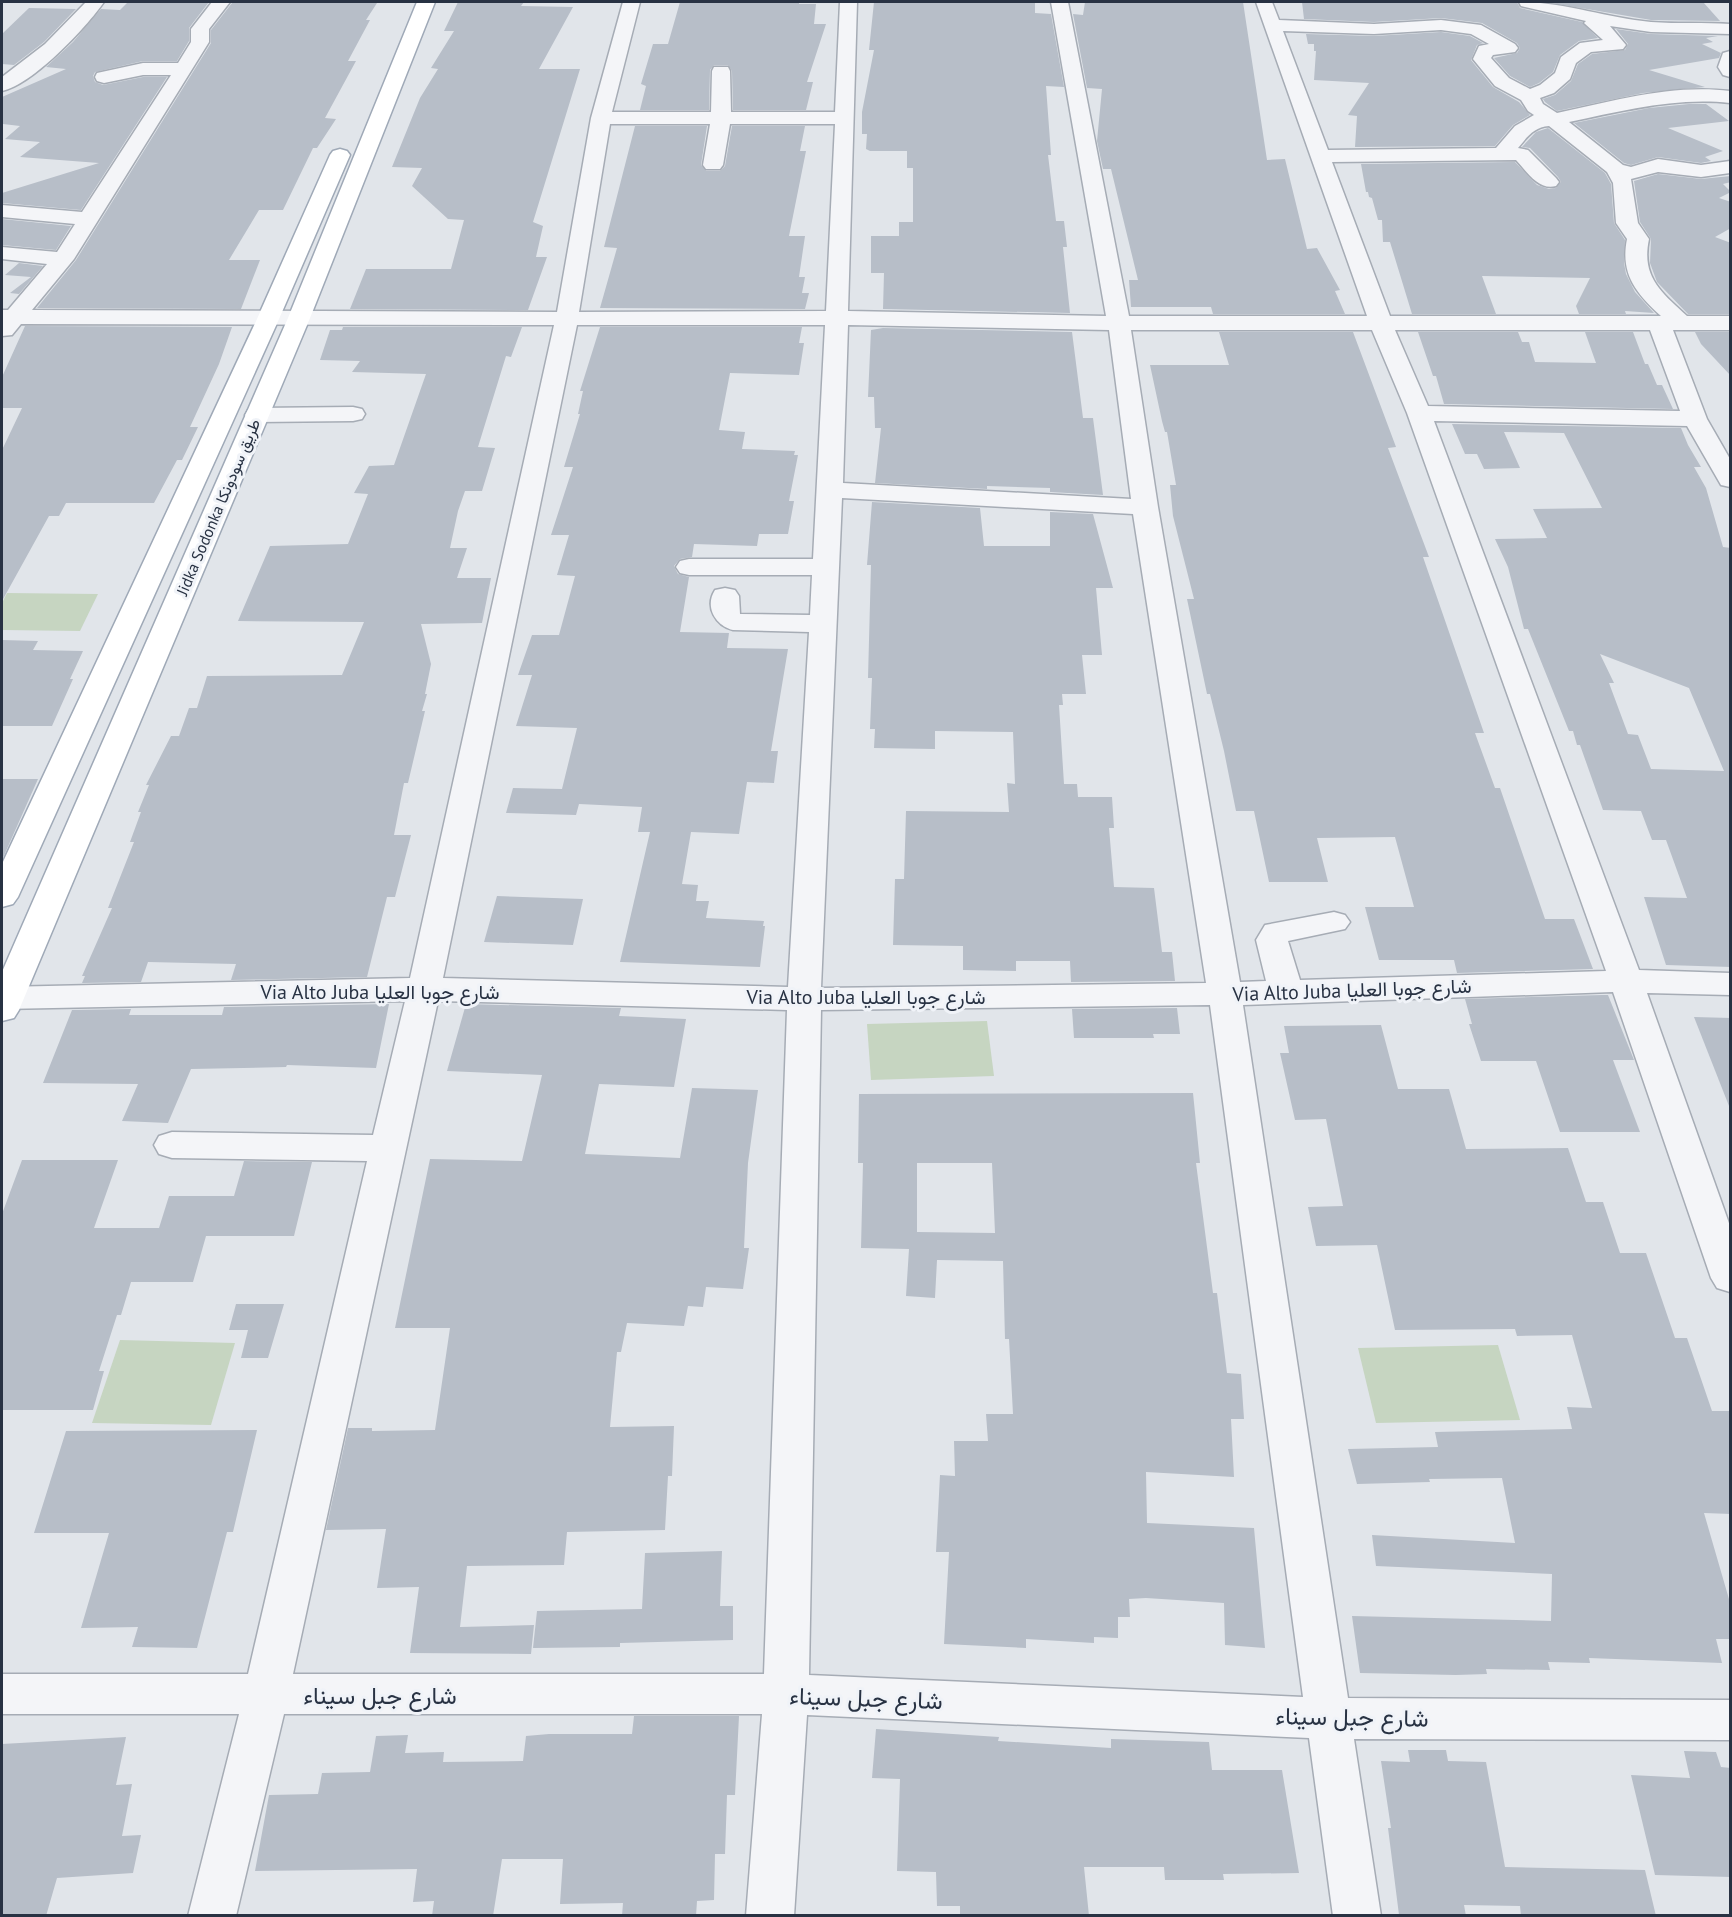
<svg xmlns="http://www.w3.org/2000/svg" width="1732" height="1917" viewBox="0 0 1732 1917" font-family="'PT Sans',Vazirmatn,sans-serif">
<rect width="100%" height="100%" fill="#e1e5ea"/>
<g fill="#c6d5c1">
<polygon points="7,593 98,594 80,631 2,630 2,603"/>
<polygon points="987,1021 994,1076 871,1080 867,1024"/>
<polygon points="120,1340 235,1343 211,1425 92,1423"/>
<polygon points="1498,1345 1520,1420 1376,1423 1358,1348"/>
</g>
<g fill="#b7bec8" fill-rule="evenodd">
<polygon points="128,2 209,2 189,28 189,41 177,61 143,61 95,72 93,76 95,82 103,85 143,77 167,77 81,210 2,203 2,193 99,163 20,157 40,142 5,139 20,126 3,124 2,97 66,69 46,67 73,42 101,9 120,10"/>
<polygon points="237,2 377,3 366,20 370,20 348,61 356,61 325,118 336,119 317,148 313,148 283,210 259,210 229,260 260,260 241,309 37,308 76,260 211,43 211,30 232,3"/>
<polygon points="458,2 524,2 521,6 573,7 539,69 580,69 533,222 543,226 536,257 547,257 528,310 350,309 366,269 451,269 464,220 448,219 412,186 422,168 392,167 420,98 438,69 431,68 454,31 444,31"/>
<polygon points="680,2 799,2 799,4 816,4 814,24 826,24 807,82 813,82 806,110 733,110 732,71 728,65 714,65 710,70 709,110 640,110 646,86 641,84 653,44 668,44"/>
<polygon points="874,2 1035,2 1035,13 1051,14 1064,87 1046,86 1051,155 1048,155 1056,221 1064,221 1067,247 1063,247 1070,313 883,309 884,273 871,273 871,236 899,236 899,222 913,222 913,168 907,168 907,151 870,151 866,149 867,134 862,134 862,112 874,50 869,50"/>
<polygon points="1085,2 1243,2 1267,160 1285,159 1307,249 1317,248 1340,290 1335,291 1345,314 1213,314 1211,307 1131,307 1129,280 1138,280 1111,169 1103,169 1097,141 1102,89 1087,88 1073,14 1083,15"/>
<polygon points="1302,2 1517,2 1520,8 1582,22 1598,38 1579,41 1560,55 1553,72 1539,83 1530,87 1510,76 1494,58 1517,53 1520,48 1517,43 1482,23 1441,18 1374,22 1304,19"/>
<polygon points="1546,2 1703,2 1720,21 1651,20"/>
<polygon points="29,8 76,9 44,42 14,65 2,64 2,34"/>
<polygon points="1616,29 1651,34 1718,36 1706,38 1713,42 1702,44 1721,53 1719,58 1649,70 1705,87 1643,93 1557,111 1545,102 1543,99 1555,95 1571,81 1578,64 1592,54 1625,50 1628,44"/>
<polygon points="1441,32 1470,36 1483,43 1477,45 1471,60 1493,87 1519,102 1530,115 1513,125 1495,146 1355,147 1357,116 1348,115 1369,83 1314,80 1316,51 1314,51 1314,44 1308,44 1306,34 1374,36"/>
<polygon points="1689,104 1706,104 1729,121 1668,128 1723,151 1705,157 1711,161 1701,163 1658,157 1631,165 1624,163 1574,123 1649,108"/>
<polygon points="635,126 707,126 701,165 706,171 720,171 725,166 732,126 805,126 800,151 806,151 789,236 805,236 799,277 805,277 802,293 809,293 805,309 600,308 617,248 604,247"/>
<polygon points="1548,128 1605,173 1611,184 1614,223 1625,240 1624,263 1626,274 1635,292 1654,313 1625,311 1626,314 1579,314 1576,306 1590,278 1482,276 1496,314 1412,314 1390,242 1383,242 1382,220 1378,220 1372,198 1369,197 1368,192 1366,192 1361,164 1515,162 1537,185 1549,189 1556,188 1561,182 1558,177 1530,148 1522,147 1536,132"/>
<polygon points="1658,174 1701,179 1731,176 1731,182 1723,184 1731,192 1719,198 1731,202 1731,228 1715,237 1731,243 1731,314 1688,314 1657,282 1650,263 1651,239 1640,222 1634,181"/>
<polygon points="2,219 71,226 56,250 2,245"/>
<polygon points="19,263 43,266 19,294 10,293 31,277 5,275"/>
<polygon points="25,326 232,327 219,364 190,427 198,427 182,460 177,460 154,503 66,503 59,516 49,516 2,601 2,450 22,408 2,408 2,377"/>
<polygon points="343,327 522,327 511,357 506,356 478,447 495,448 482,491 465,491 458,511 450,548 467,548 457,578 491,578 482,623 421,624 431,664 425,694 427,694 422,711 425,711 408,783 404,783 394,835 411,835 395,897 387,897 367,977 231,980 236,964 148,962 141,982 82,983 85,976 82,976 112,908 108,908 134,842 130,842 141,812 138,812 149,785 146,785 171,736 179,736 189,708 197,708 207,676 342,675 364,622 238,621 270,546 348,544 368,494 354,493 369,466 394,465 426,374 352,372 360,361 320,360 330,330 342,330"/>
<polygon points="600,327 802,327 799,343 804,343 799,375 730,373 719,430 745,432 742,449 795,451 794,455 798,455 789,501 794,501 788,534 759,534 757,546 694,544 692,557 680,559 674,566 678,574 689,577 680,632 729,633 727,648 788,649 771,751 778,751 774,783 747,782 739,834 691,832 682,884 698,885 696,901 709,901 706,918 764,921 763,926 765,926 760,967 620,962 650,832 638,832 642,807 579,804 576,815 506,813 513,788 562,789 577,728 516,726 532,675 518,675 532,635 559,635 575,576 557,575 569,535 551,535 573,467 564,467 580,414 578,414 583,391 580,391"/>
<polygon points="883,328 1072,332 1083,418 1093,418 1103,495 1050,492 1050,488 987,486 987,489 875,483 881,428 875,428 874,397 868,397 871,330"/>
<polygon points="1219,332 1353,332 1396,447 1388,448 1429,557 1423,557 1484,733 1475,733 1495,788 1500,788 1545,919 1574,919 1593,969 1457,973 1454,960 1379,960 1365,907 1414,907 1395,837 1317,838 1328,882 1269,882 1254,811 1236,811 1224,751 1210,694 1207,694 1187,599 1194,599 1173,516 1170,485 1176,485 1167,432 1165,432 1162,421 1150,365 1229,365"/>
<polygon points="1418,332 1518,332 1522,342 1529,342 1535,362 1596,363 1585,332 1633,332 1645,364 1648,364 1657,385 1662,385 1673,409 1444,404 1436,376 1433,376"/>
<polygon points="1695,332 1731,332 1731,376 1701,344"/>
<path d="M1452 424 1681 428 1688 445 1701 467H1694L1706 488 1723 547 1731 548V967L1666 965 1644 897 1687 898 1666 840H1652L1641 811 1603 810 1580 745H1577L1573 731H1569L1528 629H1524L1508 567 1495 539 1547 538 1533 509 1602 508 1564 433 1504 432 1520 468 1484 469 1477 454H1465ZM1600 654 1689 688 1724 771 1651 769 1638 735 1628 734 1609 683H1614Z"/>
<polygon points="872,502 980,508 984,546 1050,546 1050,512 1093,514 1113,588 1096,588 1102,655 1082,655 1086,694 1062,694 1063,705 1059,705 1064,784 1077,784 1078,797 1112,797 1114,828 1109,828 1114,887 1154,888 1162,952 1172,952 1175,981 1071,982 1070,961 1016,961 1016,971 963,970 963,946 893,945 895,879 904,879 906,811 1009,812 1007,783 1015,784 1013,732 935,731 935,749 874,748 875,729 870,729 872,678 868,678 871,565 867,565"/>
<polygon points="2,640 38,641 33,650 83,651 70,679 73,679 52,726 2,726"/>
<polygon points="2,779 38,779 2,860"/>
<polygon points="497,896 583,899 573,945 484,942"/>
<polygon points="1602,995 1608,995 1634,1060 1613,1060 1640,1132 1560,1132 1536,1061 1481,1061 1469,1024 1472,1024 1465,999"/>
<polygon points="389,1004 376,1068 287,1065 286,1067 191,1069 168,1123 122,1121 138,1084 43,1083 72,1010 131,1009 129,1015 222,1015 224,1007"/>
<polygon points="466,1004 621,1008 619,1016 686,1019 674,1087 599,1084 585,1154 680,1158 692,1088 758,1090 748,1163 744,1248 749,1248 743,1289 706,1287 703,1307 688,1306 684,1326 627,1323 621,1352 617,1352 610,1427 674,1426 672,1476 668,1476 665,1530 567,1532 564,1565 467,1566 460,1627 534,1625 531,1654 410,1653 419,1587 377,1588 386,1529 326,1530 348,1428 372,1428 372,1431 435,1430 450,1328 395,1328 430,1159 522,1161 542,1075 447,1071"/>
<polygon points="1177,1008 1180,1034 1153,1034 1154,1038 1074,1038 1072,1009"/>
<polygon points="1694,1017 1731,1018 1731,1105 1729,1106"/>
<polygon points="1381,1025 1398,1089 1449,1089 1466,1149 1568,1148 1586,1202 1603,1202 1620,1253 1646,1253 1675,1338 1687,1338 1712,1411 1731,1411 1731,1514 1704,1513 1731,1606 1731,1639 1716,1639 1722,1663 1589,1658 1590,1663 1548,1662 1550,1670 1486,1669 1487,1674 1456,1675 1360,1673 1352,1616 1551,1621 1552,1574 1376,1566 1372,1535 1515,1543 1502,1478 1429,1479 1430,1482 1357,1484 1348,1449 1438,1447 1435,1432 1572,1429 1567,1407 1592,1408 1572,1335 1517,1336 1515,1329 1395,1330 1377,1245 1316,1246 1308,1207 1343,1206 1326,1119 1295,1120 1280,1053 1289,1053 1284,1026"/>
<path d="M1193 1093 1200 1163H1196L1213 1293H1217L1227 1373 1241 1374 1244 1419H1231L1234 1477 1146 1472 1147 1523 1254 1528 1265 1648 1225 1645 1224 1603 1146 1598 1129 1599 1130 1617H1118V1638L1094 1637V1643L1026 1639V1648L944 1644 949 1552H936L940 1475 955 1476 954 1441H988L986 1414H1013L1009 1339H1005L1003 1261 937 1260 935 1298 906 1296 909 1249 861 1248 863 1163H858L859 1094ZM917 1163H992L995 1233 917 1232Z"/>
<polygon points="22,1160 118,1160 94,1228 159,1228 169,1196 234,1196 244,1161 312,1162 294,1236 206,1236 193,1282 131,1282 121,1315 117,1315 99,1371 104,1371 93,1410 2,1410 2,1214"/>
<polygon points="236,1304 284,1304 268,1358 241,1358 248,1330 229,1330"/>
<polygon points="257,1430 233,1532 227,1532 197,1648 132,1647 138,1627 81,1628 109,1533 34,1533 66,1431"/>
<polygon points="722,1551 720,1606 733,1606 733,1640 620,1643 620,1647 533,1648 537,1611 642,1609 645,1553"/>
<polygon points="634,1716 739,1716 735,1795 727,1795 725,1854 715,1854 714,1900 697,1901 696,1916 622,1916 623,1903 560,1904 563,1859 502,1859 493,1916 432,1916 434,1901 413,1902 417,1869 255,1871 269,1795 318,1794 322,1773 370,1772 376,1736 408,1735 405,1753 444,1752 443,1762 523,1761 526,1736 549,1734 632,1734"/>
<polygon points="876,1729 999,1737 998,1741 1111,1748 1111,1739 1209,1742 1212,1770 1282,1770 1299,1873 1223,1874 1224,1880 1165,1880 1164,1867 1084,1867 1089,1916 960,1916 960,1906 937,1906 936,1872 897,1871 900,1779 872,1778"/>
<polygon points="126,1737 116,1785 132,1784 122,1836 141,1835 133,1873 57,1878 46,1916 2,1916 2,1744"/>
<polygon points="1408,1750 1446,1750 1448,1761 1486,1762 1505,1867 1645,1870 1656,1916 1521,1916 1520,1906 1464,1905 1466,1916 1399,1915 1388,1828 1391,1828 1381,1761 1410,1762"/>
<polygon points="1684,1751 1716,1752 1721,1767 1731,1768 1731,1877 1655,1875 1631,1775 1690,1778"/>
</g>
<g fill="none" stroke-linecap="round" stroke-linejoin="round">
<defs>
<g id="minor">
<path d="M86 2H104C86 28 32 85 2 91V77L45 44Z"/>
<path d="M212 2H230L209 29V42L74 259 32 310 557 312 591 118 623 2H640L612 112H711L712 71 714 67H728L730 71 731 112H835L840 2H857L848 311 1106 316 1051 2H1068L1129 316H1367L1256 2H1272L1279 20 1374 24 1441 20 1481 25 1515 44 1518 48 1515 52 1493 55 1491 58 1509 78 1530 89 1540 85 1555 73 1561 57 1580 43 1603 40 1584 23 1586 21 1521 6 1519 2C1565 2 1606 18 1651 22 1678 24 1704 22 1730 24V34L1651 32 1610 26 1626 45 1623 49 1591 52 1576 63 1570 79 1554 93 1540 98 1543 104 1557 113C1614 101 1672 84 1730 91V103C1675 97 1623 111 1569 122L1623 165 1631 167 1658 159 1701 165 1730 161V173L1701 177 1658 172 1631 179 1638 223 1649 239C1641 277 1661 292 1687 316H1730V330H1673L1707 419 1730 459V487L1721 485 1687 426 1434 421 1639 970 1730 973V995L1647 993 1730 1226V1292L1717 1288 1711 1278 1613 992 1243 1005 1348 1698 1730 1700V1740L1354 1739 1381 1916H1333L1309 1738 807 1715 794 1916H746L762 1714H284L236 1916H188L239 1714H2V1674H248L367 1161 172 1158 159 1154 154 1145 159 1136 172 1132 373 1135 405 1001 2 1009V987L410 978 554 325 21 324 12 335 2 336V310H8L47 264 2 259V247L57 252 75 224 2 217V205L82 212 171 75H143L104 83 97 81 95 77 97 73 143 63H178L191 42V29ZM1441 30 1471 34 1489 44 1479 46 1473 59 1495 86 1521 100 1528 111 1534 115 1515 126 1496 148 1328 150 1283 31 1374 34ZM610 124H710L703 165 706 169H720L723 165 730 124H835L826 311 579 312ZM1549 126 1607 172 1613 183 1616 223 1627 239C1620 274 1636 293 1661 316H1390L1332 162 1516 160C1527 172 1539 191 1556 186L1559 182 1556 178 1528 150 1518 148C1527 137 1534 127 1549 126ZM577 325H825L813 559H689L680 561 676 567 680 573 689 575H812L810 615 740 614 739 596 735 590 725 588 715 590C704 607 716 626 733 630L809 632 788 987 443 978ZM848 325 1109 330 1131 499 843 483ZM1131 330H1372L1407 413 1606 971 1300 980 1288 941 1345 929 1350 922 1345 915 1334 912 1265 925 1256 940 1266 981 1240 982 1158 507ZM1395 330H1650L1680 411 1428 406ZM842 498 1133 514 1206 983 821 988ZM438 1001 787 1010 764 1674H293ZM1210 1005 1303 1697 809 1675 821 1010Z"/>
<polygon points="1730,51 1730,77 1723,75 1718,67 1723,53"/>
<polygon points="353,407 362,409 365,414 362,419 353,421 257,422 248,420 245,415 248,410 257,408"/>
</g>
<g id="major">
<polygon points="417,2 435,2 310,318 19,1010 14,1018 2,1021 2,972 288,318"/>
<polygon points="340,149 347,151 350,155 279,319 18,897 13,904 2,907 2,864 257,319 330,155 333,151"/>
</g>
</defs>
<use href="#minor" stroke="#a6acb5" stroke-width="3"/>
<use href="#major" stroke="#9fa9b7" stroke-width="3"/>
<use href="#minor" fill="#f4f5f8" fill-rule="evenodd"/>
<use href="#major" fill="#fff" fill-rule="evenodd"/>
</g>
<g text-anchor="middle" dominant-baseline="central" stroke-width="6" stroke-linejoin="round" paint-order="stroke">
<g font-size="16" fill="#283243" stroke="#f0f3f8">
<text transform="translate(218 507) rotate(-67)">Jidka Sodonka طريق سودونكا</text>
</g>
<g font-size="20" fill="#283243" stroke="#f0f3f8">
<text transform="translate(1352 990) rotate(-2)">Via Alto Juba شارع جوبا العليا</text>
<text x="380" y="992">Via Alto Juba شارع جوبا العليا</text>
<text x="866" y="997">Via Alto Juba شارع جوبا العليا</text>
</g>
<g font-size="24" fill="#283243" stroke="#f0f3f8">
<text x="380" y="1695">شارع جبل سيناء</text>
<text transform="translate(866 1698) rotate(2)">شارع جبل سيناء</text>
<text transform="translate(1352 1717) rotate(1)">شارع جبل سيناء</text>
</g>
</g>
<rect width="1732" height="1917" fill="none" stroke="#283243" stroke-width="6"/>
</svg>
